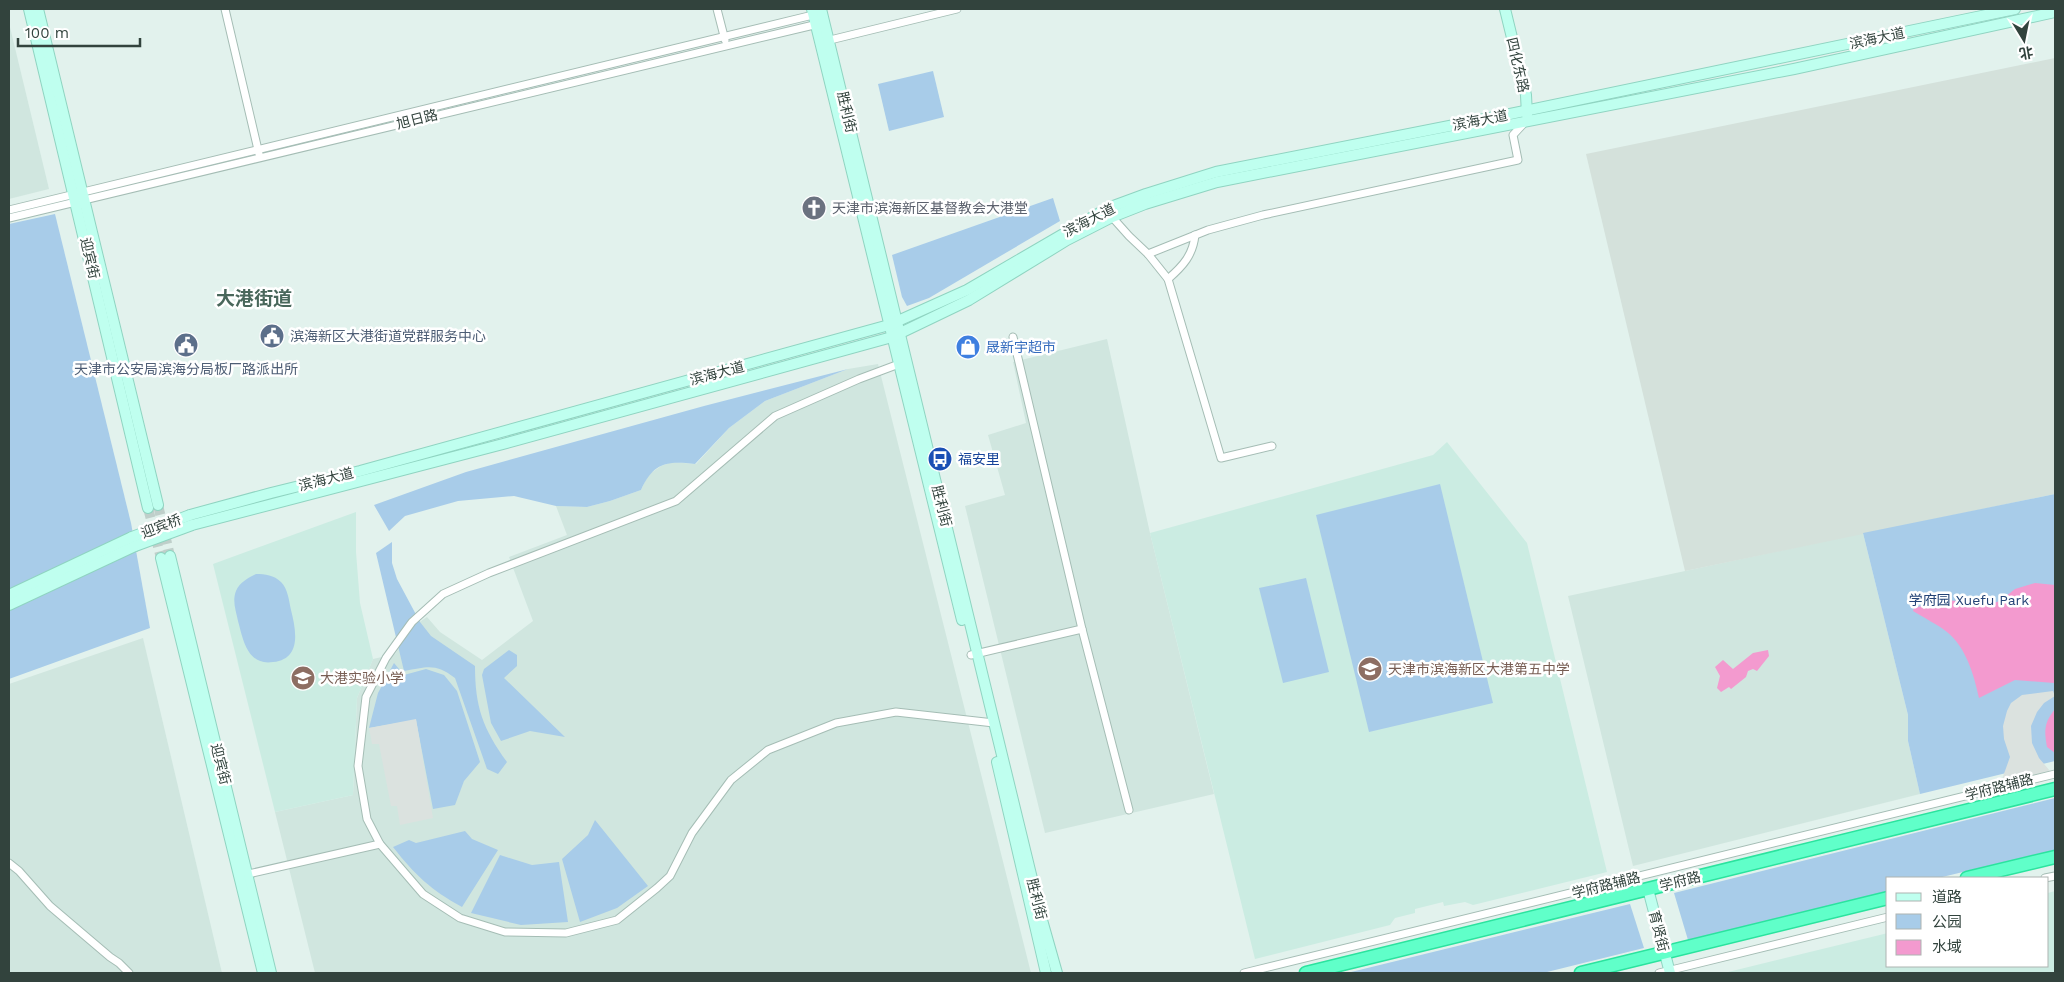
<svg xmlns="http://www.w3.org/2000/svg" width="2064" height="982" viewBox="0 0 2064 982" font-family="'Work Sans','Noto Sans SC',sans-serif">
<rect width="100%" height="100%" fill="#e2f2ed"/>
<g fill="#d0e6df">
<polygon points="9,23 49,189 9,199"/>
<polygon points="1107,339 1150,533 1214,794 1045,833 965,506 1005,495 988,435 1026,423 1013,362"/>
<polygon points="878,364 1031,973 315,973 275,812 353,795 357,698 373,659 395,654 415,625 427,617 440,632 482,660 533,621 509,557 567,535 556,506 587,507 610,501 641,490 648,475 661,466 672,462 696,464 729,428 765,401 848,369"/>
<polygon points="1863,533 1908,715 1908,741 1920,794 1633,866 1568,596"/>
<polygon points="143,638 222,973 9,973 9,684"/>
</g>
<polygon fill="#d4e1db" points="2055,58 2055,494 1685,571 1586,154"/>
<g fill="#cbece2">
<polygon points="1447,442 1527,543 1607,872 1473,905 1465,902 1444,906 1443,902 1415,909 1415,913 1395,918 1390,925 1255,959 1150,533 1433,455"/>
<polygon points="356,512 356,552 360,603 373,659 357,698 353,795 275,812 213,564"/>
<polygon points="2055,891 2055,973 1724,973 1888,933 1888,966 2048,966 2048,893"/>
</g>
<g fill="#a8cce9">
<polygon points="933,71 944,117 889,131 878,84"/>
<polygon points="1053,198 1060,221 929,298 907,306 902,297 892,255"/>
<polygon points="55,214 131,523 150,628 9,679 9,224"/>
<path d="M848 369 765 401 729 428 695 464C667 461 654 462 641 490L610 501 587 507 556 506 514 496 458 501 405 516 389 531 374 505 466 472 704 406Z"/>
<polygon points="1440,484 1493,703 1369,732 1316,515"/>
<polygon points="2055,494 2055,761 1920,794 1908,741 1908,715 1863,533"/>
<path d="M392 542V563L397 579 420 622 431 636 475 666C475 707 483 729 507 762L498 774 487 769 455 678C435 663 428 667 404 671L376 553Z"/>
<path d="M256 574C265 574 274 575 281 582 288 589 289 601 291 610 296 630 302 659 273 662 247 666 243 639 238 621 236 611 232 601 236 591 240 582 248 578 256 574Z"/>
<polygon points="1306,578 1329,672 1283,683 1259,588"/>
<polygon points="509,650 517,655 517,666 504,678 565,737 530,731 501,741 491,723 482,675 484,669"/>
<polygon points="394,663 404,675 426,669 444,675 457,691 480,762 464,781 455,805 433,809 416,720 369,728 378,693"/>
<polygon points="2055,798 2055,850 1938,878 1888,878 1888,891 1688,940 1674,893"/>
<polygon points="595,820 648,886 617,908 580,922 562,859 588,835"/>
<path d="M465 831 472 839 498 850 462 907C431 890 415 875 393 847L409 840 416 843Z"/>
<polygon points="500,855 532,865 559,862 568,922 521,925 471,913"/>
<polygon points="1630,904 1644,948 1543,973 1347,973"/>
</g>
<g fill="#dbe2df">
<polygon points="2053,691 2055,696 2044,703 2037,712 2031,726 2032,743 2039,758 2050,771 2001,782 2010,757 2004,739 2003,726 2007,711 2011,703 2022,695"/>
<polygon points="416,719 433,818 400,825 397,806 391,806 379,744 372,744 369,728"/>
</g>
<g fill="#f39acf">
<path d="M2035 583 2055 585V686L2054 683 2015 680 1979 698C1974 675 1966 647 1947 632 1937 624 1924 618 1913 611L1914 608 1946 600 1990 604 2000 601 2015 589Z"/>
<polygon points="1768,650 1769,656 1757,671 1753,669 1748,671 1746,677 1731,689 1729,687 1721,692 1717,688 1720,676 1715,667 1723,660 1733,669 1753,653"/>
<path d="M2055 709V753L2047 747C2044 730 2044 723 2055 709Z"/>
</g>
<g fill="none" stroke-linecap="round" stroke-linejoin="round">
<g stroke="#bfcfca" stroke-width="10" stroke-dasharray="10 5" stroke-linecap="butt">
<polyline points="158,505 170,556"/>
<polyline points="148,508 161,558"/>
</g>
<defs>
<g id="street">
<polyline points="225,9 259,154"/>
<polyline points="717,9 725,40"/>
<polyline points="826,41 957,9"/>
<polyline points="9,210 817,14"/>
<polyline points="1112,217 1129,236 1148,254 1168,279 1221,458 1272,446"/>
<polyline points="9,218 818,24"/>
<polyline points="1148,254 1208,230 1263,215 1518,160 1513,135 1526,121"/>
<path d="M1168 279C1183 266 1193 255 1195 235"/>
<polyline points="1013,337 1082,629 1129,810"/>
<polyline points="899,364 859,379 775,416 676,501 489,573 443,594 412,622 386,658 366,697 358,766 367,819 380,844 423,894 460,918 505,932 566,933 617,920 657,888 670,876 692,833 731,780 768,750 836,723 896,712 994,723"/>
<polyline points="971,655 1082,629"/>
<polyline points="9,863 19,871 50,906 110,957 119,963 129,973"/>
<polyline points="244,875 380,844"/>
<polyline points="2045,878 2055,876"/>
<polyline points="1244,973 2055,774"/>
<polyline points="1659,973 1888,917"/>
</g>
<g id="secondary">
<polyline points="29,9 148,508"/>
<polyline points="38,9 158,505"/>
<polyline points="812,9 962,620"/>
<polyline points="821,9 1042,920 1057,973"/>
<polyline points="1505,9 1526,95 1527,115"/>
<polyline points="190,515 271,493 360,471 889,325 967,290 1108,208 1146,194 1216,172 1510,114 2015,9"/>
<polyline points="192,525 503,444 892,337 969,300 1067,240 1112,217 1145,204 1217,182 1794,69 2055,12"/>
<polyline points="170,556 271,973"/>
<polyline points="161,558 263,973"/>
<polyline points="9,595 132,537"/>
<polyline points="9,605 135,546"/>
<polyline points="997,762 1046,973"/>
<polyline points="1648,889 1670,973"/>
</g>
<g id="highway">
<polyline points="1967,878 2055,857"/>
<polyline points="1306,973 2055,789"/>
<polyline points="1581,973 1888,898"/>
</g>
</defs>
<use href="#street" stroke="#a5bdb5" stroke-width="9"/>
<use href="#secondary" stroke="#8fd4c1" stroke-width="12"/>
<use href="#highway" stroke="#2be39e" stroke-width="15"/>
<use href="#street" stroke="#fff" stroke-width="7"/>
<use href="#secondary" stroke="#bfffef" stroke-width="10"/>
<use href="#highway" stroke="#60ffc9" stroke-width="12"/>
<defs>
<g id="secondary-bridge">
<polyline points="132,537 190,515"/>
<polyline points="135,546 192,525"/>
</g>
</defs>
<use href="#secondary-bridge" stroke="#8fd4c1" stroke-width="12" stroke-linecap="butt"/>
<use href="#secondary-bridge" stroke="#bfffef" stroke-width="10"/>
</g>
<defs>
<symbol id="church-disc" viewBox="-11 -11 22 22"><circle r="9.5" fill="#6b7280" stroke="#fff"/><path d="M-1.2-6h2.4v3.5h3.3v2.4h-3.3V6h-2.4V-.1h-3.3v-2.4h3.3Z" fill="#fff"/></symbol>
<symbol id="civic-disc" viewBox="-11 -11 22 22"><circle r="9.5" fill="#5c6f8a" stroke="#fff"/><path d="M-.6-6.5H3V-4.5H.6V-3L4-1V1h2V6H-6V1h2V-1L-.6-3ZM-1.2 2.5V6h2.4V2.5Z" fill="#fff"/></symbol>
<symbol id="shop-disc" viewBox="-11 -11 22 22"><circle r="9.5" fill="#3f7fe0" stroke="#fff"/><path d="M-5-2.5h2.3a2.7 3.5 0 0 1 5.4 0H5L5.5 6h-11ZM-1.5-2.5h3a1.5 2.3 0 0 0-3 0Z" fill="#fff"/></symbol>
<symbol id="bus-disc" viewBox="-11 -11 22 22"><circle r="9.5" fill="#1a4fb4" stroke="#fff"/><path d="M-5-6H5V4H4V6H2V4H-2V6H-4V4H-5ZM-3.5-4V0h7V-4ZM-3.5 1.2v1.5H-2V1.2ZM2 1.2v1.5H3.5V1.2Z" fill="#fff"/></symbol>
<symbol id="school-disc" viewBox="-11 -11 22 22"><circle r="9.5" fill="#8d6e63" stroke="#fff"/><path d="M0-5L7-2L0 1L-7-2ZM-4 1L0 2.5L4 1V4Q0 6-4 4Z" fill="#fff"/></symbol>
</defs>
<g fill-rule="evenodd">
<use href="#church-disc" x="800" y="194" width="28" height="28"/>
<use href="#civic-disc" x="258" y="322" width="28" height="28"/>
<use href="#civic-disc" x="172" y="331" width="28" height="28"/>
<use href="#shop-disc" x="954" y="333" width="28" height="28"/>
<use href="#bus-disc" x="926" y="445" width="28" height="28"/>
<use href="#school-disc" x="1356" y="655" width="28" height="28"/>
<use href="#school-disc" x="289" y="664" width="28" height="28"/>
</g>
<g text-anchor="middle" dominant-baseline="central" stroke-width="5" stroke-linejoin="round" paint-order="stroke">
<g font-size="14" fill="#32433d" stroke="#fff">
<text transform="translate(1877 38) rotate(-12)">滨海大道</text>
<text transform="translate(1518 65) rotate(77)">四化东路</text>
<text transform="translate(847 112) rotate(77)">胜利街</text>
<text transform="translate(417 119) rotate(-14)">旭日路</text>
<text transform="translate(1480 120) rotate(-11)">滨海大道</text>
<text transform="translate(1089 220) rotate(-27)">滨海大道</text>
<text transform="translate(90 258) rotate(77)">迎宾街</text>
<text transform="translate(717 373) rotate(-15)">滨海大道</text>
<text transform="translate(326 479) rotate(-14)">滨海大道</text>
<text transform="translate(942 506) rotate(76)">胜利街</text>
<text transform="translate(161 526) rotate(-21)">迎宾桥</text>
<text transform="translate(221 764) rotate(76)">迎宾街</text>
<text transform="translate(1999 787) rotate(-14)">学府路辅路</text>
<text transform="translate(1680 881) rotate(-14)">学府路</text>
<text transform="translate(1606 885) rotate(-14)">学府路辅路</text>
<text transform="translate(1037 899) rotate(76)">胜利街</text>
<text transform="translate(1659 931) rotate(76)">育贤街</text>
</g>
<g font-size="14" fill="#5b616d" stroke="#fff" text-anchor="start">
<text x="832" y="208">天津市滨海新区基督教会大港堂</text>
</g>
<g font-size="14" fill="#4e5e75" stroke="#fff" text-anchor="start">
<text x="290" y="336">滨海新区大港街道党群服务中心</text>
<text x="186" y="369" text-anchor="middle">天津市公安局滨海分局板厂路派出所</text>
</g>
<g font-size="14" fill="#366cbe" stroke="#fff" text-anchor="start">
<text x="986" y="347">晟新宇超市</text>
</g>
<g font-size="14" fill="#164399" stroke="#fff" text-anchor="start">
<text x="958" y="459">福安里</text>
</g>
<g font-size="14" fill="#244477" stroke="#fff">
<text x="1969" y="600">学府园 Xuefu Park</text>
</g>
<g font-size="14" fill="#785e54" stroke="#fff" text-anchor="start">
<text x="1388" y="669">天津市滨海新区大港第五中学</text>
<text x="320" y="678">大港实验小学</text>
</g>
<g font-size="19" font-weight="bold" fill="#49675b" stroke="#fff">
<text x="254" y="298">大港街道</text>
</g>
</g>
<rect width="2064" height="982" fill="none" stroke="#32433d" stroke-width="20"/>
<rect x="1886" y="877" width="162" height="90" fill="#ffffff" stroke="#adb4b1"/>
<rect x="1896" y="893" width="25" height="8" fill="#bfffef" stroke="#adb4b1"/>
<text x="1932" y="902" font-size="15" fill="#32433d">道路</text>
<rect x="1896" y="914" width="25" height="15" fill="#a8cce9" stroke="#adb4b1"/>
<text x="1932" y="927" font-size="15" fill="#32433d">公园</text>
<rect x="1896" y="940" width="25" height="15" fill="#f39acf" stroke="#adb4b1"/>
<text x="1932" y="952" font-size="15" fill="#32433d">水域</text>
<g transform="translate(2024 40) rotate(170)" stroke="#ffffff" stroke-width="4" paint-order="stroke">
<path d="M0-4L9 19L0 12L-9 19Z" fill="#32433d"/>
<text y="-8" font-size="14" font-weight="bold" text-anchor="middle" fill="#32433d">北</text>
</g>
<path d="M18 38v8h122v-8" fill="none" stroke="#32433d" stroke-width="2.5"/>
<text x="25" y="38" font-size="15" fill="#32433d" stroke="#ffffff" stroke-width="4" paint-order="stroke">100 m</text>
</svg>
